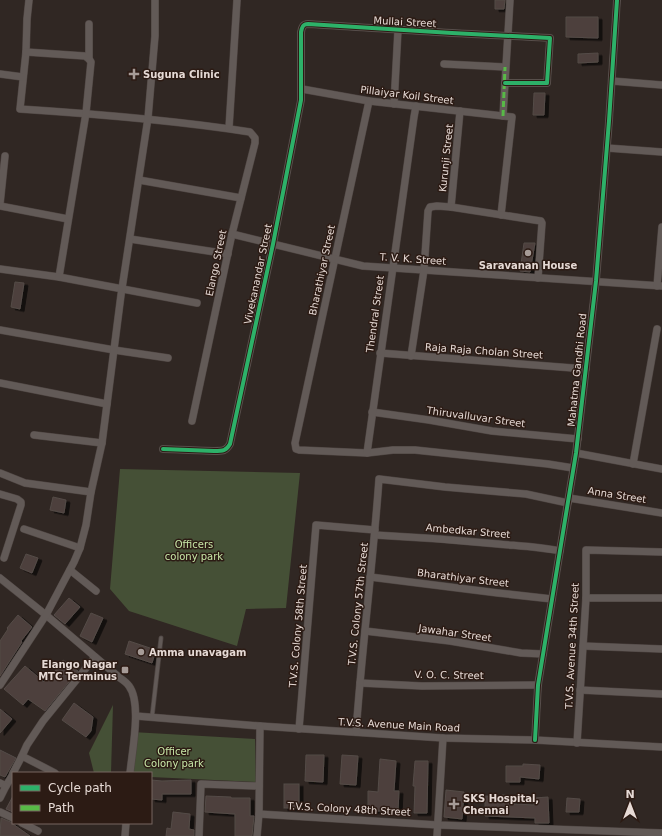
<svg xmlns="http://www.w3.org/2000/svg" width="662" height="836" viewBox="0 0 662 836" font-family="'DejaVu Sans',sans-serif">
<defs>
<filter id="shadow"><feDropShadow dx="4" dy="2.5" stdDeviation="0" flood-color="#0009"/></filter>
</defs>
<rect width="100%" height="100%" fill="#302723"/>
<g fill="#455036">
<polygon points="120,469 300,473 286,608 246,609 237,646 129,611 110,589"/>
<polygon points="113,705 111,773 94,773 89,753"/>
<polygon points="132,732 255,739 256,782 151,777 151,773 129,773"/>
</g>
<g fill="#4d413d" stroke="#544b47" filter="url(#shadow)">
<polygon points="495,0 505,0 504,9 495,9"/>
<polygon points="566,17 598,17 598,38 566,37"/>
<polygon points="598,53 598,62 578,63 578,54"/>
<polygon points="534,93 545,93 544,115 533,115"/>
<polygon points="524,243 535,243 530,272 520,271"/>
<polygon points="15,282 24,283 20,309 11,307"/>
<polygon points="53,497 66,500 64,513 50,510"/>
<polygon points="26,554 38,558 32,573 20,568"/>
<polygon points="69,598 80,607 65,624 54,615"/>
<polygon points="91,613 103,618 92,642 80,636"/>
<polygon points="18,615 32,627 21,641 22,642 0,676 0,641 8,629 7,628"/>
<polygon points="129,641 156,650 152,663 125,654"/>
<polygon points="63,660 78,671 45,711 28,699 23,705 4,689 25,666 44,682 47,677 49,679"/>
<polygon points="74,703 93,717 91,731 86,737 62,720"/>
<polygon points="0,709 12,719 0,733"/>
<polygon points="0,750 16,758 5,777 0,775"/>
<polygon points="306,755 324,755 323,782 305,781"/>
<polygon points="342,755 358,756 356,785 340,784"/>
<polygon points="380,759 396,761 394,791 399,791 398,811 368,811 368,791 378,792"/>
<polygon points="415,761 428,761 427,813 414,813 415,786 413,786"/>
<polygon points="523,764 540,765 539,779 520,777 520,782 506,782 506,766 523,766"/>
<polygon points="151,780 162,781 191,780 191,794 162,794 162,800 151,799"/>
<rect x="284" y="784" width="15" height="24"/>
<polygon points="446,790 464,792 462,819 444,817"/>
<polygon points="502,795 514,796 514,804 534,805 534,798 548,797 549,823 535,823 535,818 485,816 485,796 502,797"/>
<polygon points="13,796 13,812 6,809"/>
<polygon points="206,796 231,797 231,798 250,798 250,816 254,816 252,836 235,836 235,814 205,812"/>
<polygon points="567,798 580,799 579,812 566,812"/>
<polygon points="173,812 190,814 189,829 194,830 194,836 166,836 167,828 171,829"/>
<polygon points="1,818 13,823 13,824 30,836 0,836"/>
</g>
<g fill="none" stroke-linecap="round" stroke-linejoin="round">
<defs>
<polyline id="service" points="152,717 161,638"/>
<g id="minor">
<path d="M29 0 27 19 26 52 20 109C97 114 174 120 250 132L255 138V143L232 234 192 421"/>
<polyline points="26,52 85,56 89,59"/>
<polyline points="444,64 505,67"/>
<polyline points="0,74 23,77"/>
<polyline points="612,81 662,85"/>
<polyline points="302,89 369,101 512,117 501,215"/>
<polyline points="369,101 295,443 296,449 299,450 367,453 393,450 415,450 548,464 573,468"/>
<polyline points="394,104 398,30"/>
<polyline points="503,116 510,0"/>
<polyline points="229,128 237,0"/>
<polyline points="607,148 662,152"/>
<polyline points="139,180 241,198"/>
<polyline points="0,204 5,156"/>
<polyline points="0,206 68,219"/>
<polyline points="451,207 460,111"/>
<polyline points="232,234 363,266 662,286"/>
<polyline points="130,239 228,254"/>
<polyline points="0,269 59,277 86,113 91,62 89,59 89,24"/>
<polyline points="59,277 197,303"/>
<polyline points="657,286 662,227"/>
<polyline points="0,330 114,350 168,358"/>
<polyline points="380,353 586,369"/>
<polyline points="411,356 424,270 428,211 430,207 437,206 451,207 541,221 542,223 538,278"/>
<polyline points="0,383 107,404"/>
<polyline points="372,412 429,420 492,431 578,439"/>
<polyline points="34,435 102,443"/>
<path d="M163 449 214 451C223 451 226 451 230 444L273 244 301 100V32C302 27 303 24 308 24L452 33 550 38 547 83H505"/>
<polyline points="367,453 414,117 416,106"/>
<polyline points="576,453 662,469"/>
<polyline points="633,464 657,329"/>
<polyline points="0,473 25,483 91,492"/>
<polyline points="0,494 17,499 21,502 21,505 4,558"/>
<polyline points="569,498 662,513"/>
<polyline points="24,529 80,548"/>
<path d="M375 535C416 537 457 540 498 544 519 546 540 547 560 551"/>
<polyline points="70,570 96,591"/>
<polyline points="370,577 498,593 552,599"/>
<path d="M0 578 46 615 120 678C123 680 127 683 129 686 142 703 132 752 130 773"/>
<polyline points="586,598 662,598"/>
<polyline points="365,631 450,641 521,653 543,654"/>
<polyline points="583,646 662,649"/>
<polyline points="360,683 422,686 538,685"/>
<polyline points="0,685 46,615 74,562 80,548 86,525 91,492 102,443 121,295 148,118 155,36 155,0"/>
<polyline points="580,690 662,694"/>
<polyline points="136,716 260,726 443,738 535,740 662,747"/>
<polyline points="299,729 316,525 375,530"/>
<path d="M356 732C362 647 373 563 379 479L445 487 526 494 568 503"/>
<polyline points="535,740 538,685 576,453 596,281 609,121 617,0"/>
<polyline points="577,743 586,598 586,550 662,552"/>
<polyline points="22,756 27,745 43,721 95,657"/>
<polyline points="13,773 22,756 55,773"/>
<polyline points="0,783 6,786 13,774"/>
<polyline points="0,798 6,786"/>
<polyline points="0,812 13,818"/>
<polyline points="259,814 438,825 662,833"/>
<polyline points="22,823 38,831"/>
<polyline points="125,836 126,823"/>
<polyline points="199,836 201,784 259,786"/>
<polyline points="257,836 259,814 260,726"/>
<polyline points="437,836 443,738"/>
</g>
</defs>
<use href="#service" stroke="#4d4441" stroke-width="5"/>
<use href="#minor" stroke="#4d4441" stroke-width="8"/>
<use href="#service" stroke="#625a57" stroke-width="3.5"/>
<use href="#minor" stroke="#625a57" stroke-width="7"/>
<polyline stroke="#58b947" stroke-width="3" stroke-dasharray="6 3" stroke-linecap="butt" points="503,116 505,67"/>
<defs>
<g id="cycleway">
<path d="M163 449 214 451C223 451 226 451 230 444L273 244 301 100V32C302 27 303 24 308 24L452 33 550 38 547 83H505"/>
<polyline points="535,740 538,685 576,453 596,281 609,121 617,0"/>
</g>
</defs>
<use href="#cycleway" stroke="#2c1b14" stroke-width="6"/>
<use href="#cycleway" stroke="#2db169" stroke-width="4"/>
</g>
<g fill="#a69b97" stroke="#2c1b14" stroke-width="1.5">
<path d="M132 68h4v4h4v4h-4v4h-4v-4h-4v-4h4z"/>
<circle cx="528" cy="253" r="4"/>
<circle cx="141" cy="652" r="4"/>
<rect x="121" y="666" width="8" height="8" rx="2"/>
<path d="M452 798h4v4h4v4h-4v4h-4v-4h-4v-4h4z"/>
</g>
<g text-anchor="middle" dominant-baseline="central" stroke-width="3" stroke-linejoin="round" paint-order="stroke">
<g font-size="10" fill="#e6dad5" stroke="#2c1b14">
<text transform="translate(405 22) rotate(3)">Mullai Street</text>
<text transform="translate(407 95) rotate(7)">Pillaiyar Koil Street</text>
<text transform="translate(446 158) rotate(-84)">Kurunji Street</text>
<text transform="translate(413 259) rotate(4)">T. V. K. Street</text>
<text transform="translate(216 263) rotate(-78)">Elango Street</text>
<text transform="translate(322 270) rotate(-78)">Bharathiyar Street</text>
<text transform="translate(258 274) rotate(-78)">Vivekanandar Street</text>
<text transform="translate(375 314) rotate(-82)">Thendral Street</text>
<text transform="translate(484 351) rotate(4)">Raja Raja Cholan Street</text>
<text transform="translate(577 370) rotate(-84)">Mahatma Gandhi Road</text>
<text transform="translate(476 417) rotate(8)">Thiruvalluvar Street</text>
<text transform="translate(617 495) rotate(9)">Anna Street</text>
<text transform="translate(468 531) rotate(5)">Ambedkar Street</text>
<text transform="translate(463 578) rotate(7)">Bharathiyar Street</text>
<text transform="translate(358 604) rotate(-84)">T.V.S. Colony 57th Street</text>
<text transform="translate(298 626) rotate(-85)">T.V.S. Colony 58th Street</text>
<text transform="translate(455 633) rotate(8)">Jawahar Street</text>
<text transform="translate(572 646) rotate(-87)">T.V.S. Avenue 34th Street</text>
<text transform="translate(449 675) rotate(1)">V. O. C. Street</text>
<text transform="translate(399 725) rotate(3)">T.V.S. Avenue Main Road</text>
<text transform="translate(349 809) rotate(3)">T.V.S. Colony 48th Street</text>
</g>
<g font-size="10" font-weight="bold" fill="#e6dad5" stroke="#2c1b14" text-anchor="start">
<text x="143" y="74">Suguna Clinic</text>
<text x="528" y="265" text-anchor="middle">Saravanan House</text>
<text x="149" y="652">Amma unavagam</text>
<text x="117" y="664" text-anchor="end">Elango Nagar<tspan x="117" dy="12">MTC Terminus</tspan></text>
<text x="463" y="798">SKS Hospital,<tspan x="463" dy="12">Chennai</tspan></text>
</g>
<g font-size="10" fill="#c7e7a7" stroke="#2c1b14">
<text x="194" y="544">Officers<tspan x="194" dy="12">colony park</tspan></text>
<text x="174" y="751">Officer<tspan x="174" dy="12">Colony park</tspan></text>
</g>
</g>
<rect x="12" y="772" width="140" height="52" fill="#2c1b14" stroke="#766761"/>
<rect x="20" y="785" width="20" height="6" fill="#2db169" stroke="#766761"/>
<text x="48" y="792" font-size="12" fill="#e6dad5">Cycle path</text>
<rect x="20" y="805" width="20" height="6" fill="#58b947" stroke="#766761"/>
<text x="48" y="812" font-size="12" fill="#e6dad5">Path</text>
<g transform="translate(630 804)" stroke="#2c1b14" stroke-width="3" paint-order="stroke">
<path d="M0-3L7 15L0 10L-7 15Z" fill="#e6dad5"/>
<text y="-6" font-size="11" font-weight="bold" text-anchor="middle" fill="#e6dad5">N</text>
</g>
</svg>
